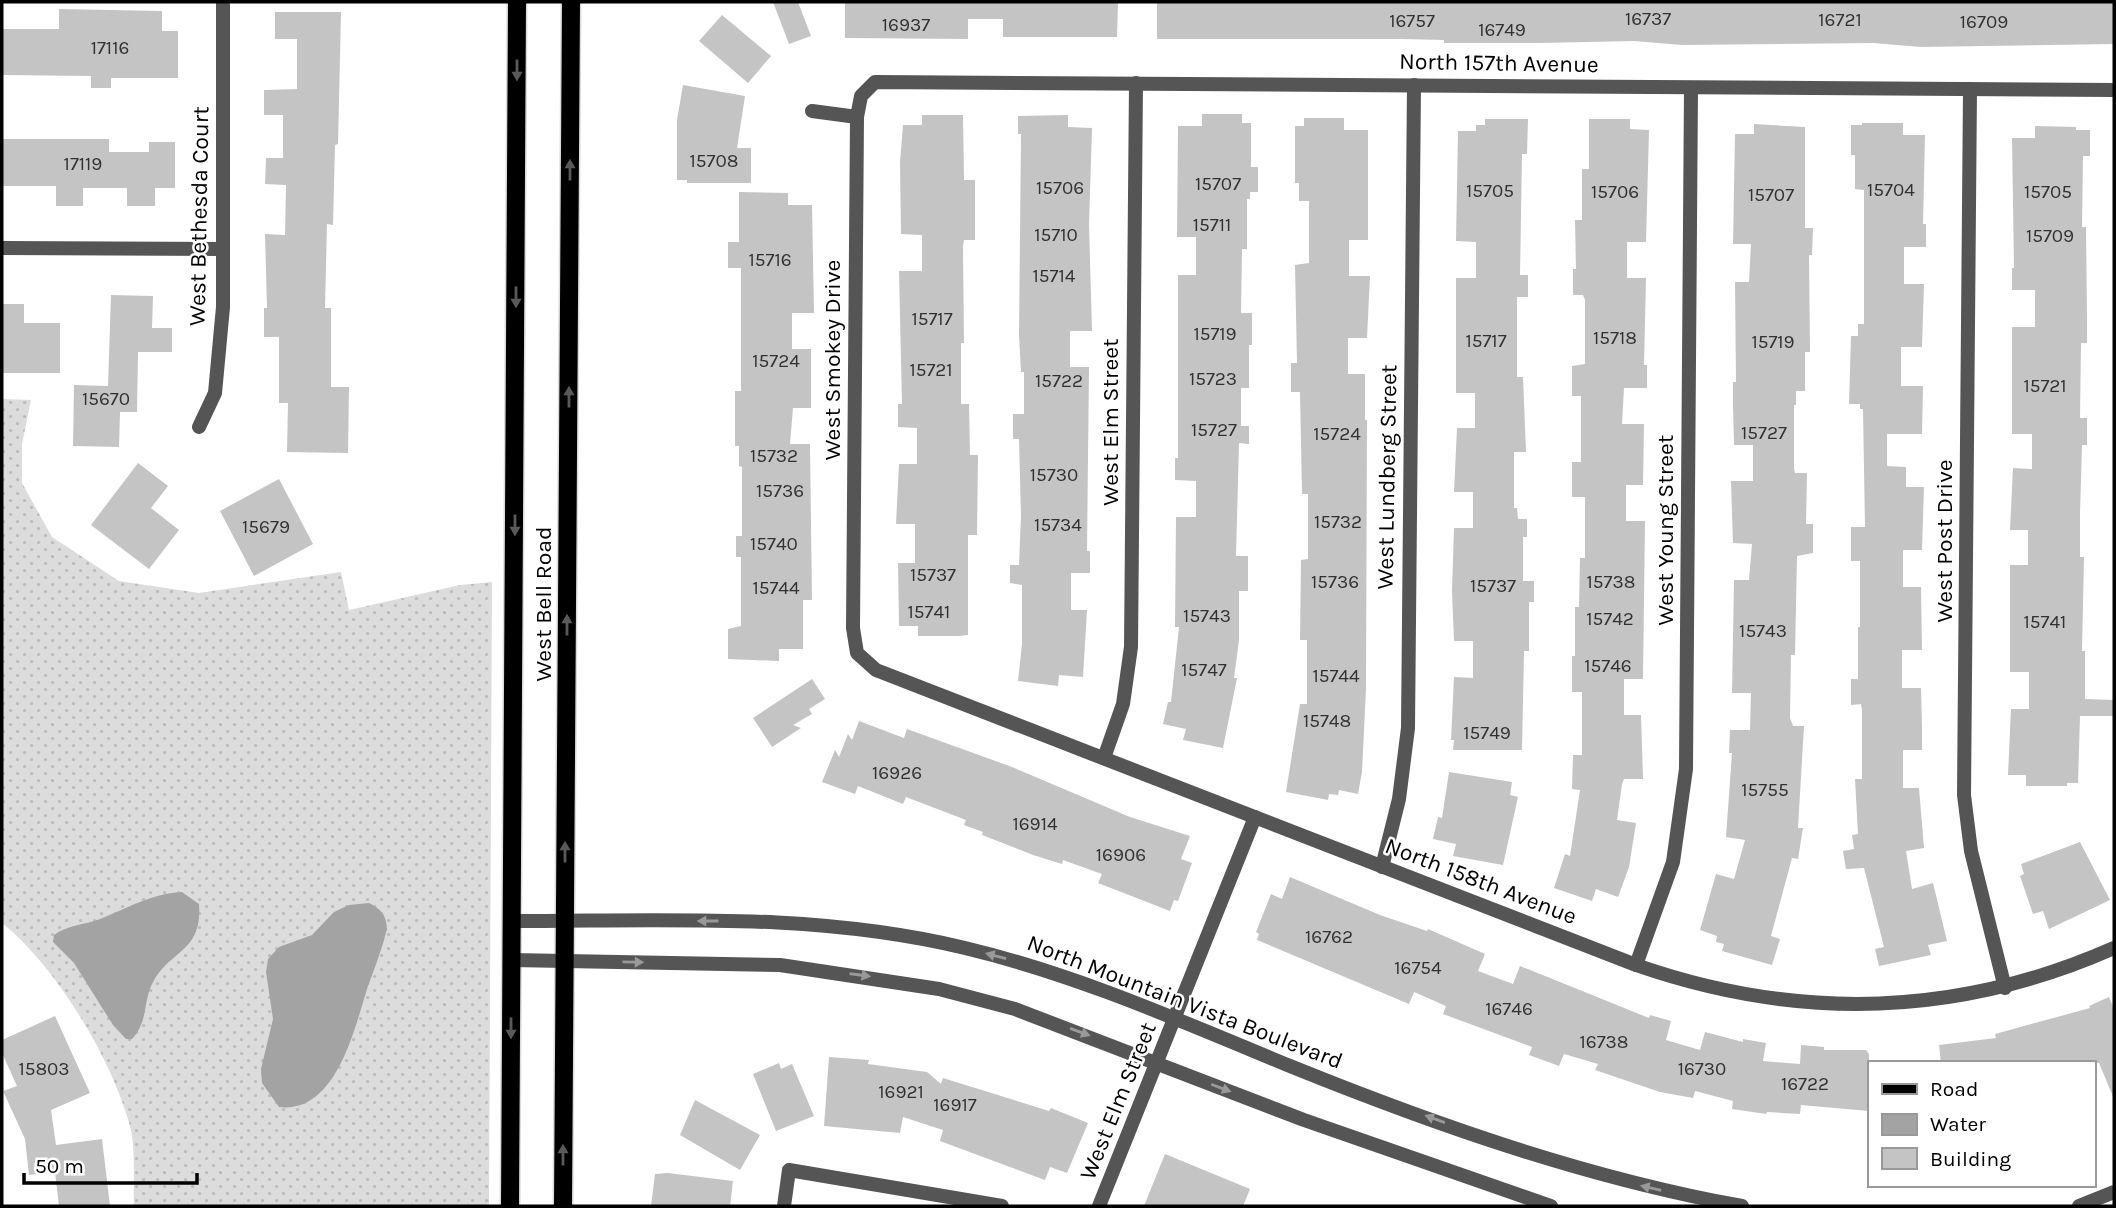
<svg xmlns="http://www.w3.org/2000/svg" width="2116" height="1208" viewBox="0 0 2116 1208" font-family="Karla,sans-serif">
<defs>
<pattern id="grass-dots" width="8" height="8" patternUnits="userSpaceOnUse" patternTransform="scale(1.75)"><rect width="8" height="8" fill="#dcdcdc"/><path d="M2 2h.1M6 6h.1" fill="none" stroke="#bbb" stroke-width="1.8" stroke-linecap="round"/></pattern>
</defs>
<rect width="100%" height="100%" fill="#fff"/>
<path fill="url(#grass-dots)" d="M2 399 31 400 22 444V483L52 537 119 581 199 593 341 572 349 610 460 585 492 582 489 1206H134C133 1181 136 1150 130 1126 112 1059 56 966 2 923Z"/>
<g fill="#a3a3a3">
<path d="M182 892 199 904C203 953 168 950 152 984 143 1003 148 1022 132 1039H126L113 1025 74 963 53 942 54 935C67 925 84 925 100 919 128 908 150 894 182 892Z"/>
<path d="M369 903C382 910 386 915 387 929 382 949 375 967 368 986 355 1026 337 1114 279 1107L262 1083 261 1069 273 1019 266 972 268 959 279 947 312 935 334 912 349 905Z"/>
</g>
<g fill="#c4c4c4">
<polygon points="773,2 798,2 811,36 789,44"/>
<polygon points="845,2 1118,2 1117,37 1003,37 1003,19 968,19 968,39 845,38"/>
<polygon points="1157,2 2114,2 2114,44 1921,47 1873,43 1682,45 1634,41 1539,43 1444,43 1444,40 1402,39 1157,39"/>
<polygon points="59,9 162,11 162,31 178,31 178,78 111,78 111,88 91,88 91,76 2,75 2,29 59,29"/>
<polygon points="275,12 341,12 338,144 335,145 333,225 327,224 325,308 331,308 331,387 349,387 348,453 287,452 288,403 279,403 279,337 264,337 264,308 267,308 265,234 285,235 286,185 265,184 266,158 283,158 283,115 264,115 264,90 297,89 297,39 275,39"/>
<polygon points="722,15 771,56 748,83 699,41"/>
<polygon points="683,85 745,96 737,148 751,148 751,183 687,183 687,180 677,180 677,120"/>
<polygon points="1202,114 1242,114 1242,123 1251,123 1251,167 1258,167 1258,192 1250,192 1250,199 1247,199 1247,249 1242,249 1241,313 1252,313 1252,345 1249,345 1249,388 1241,388 1241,426 1249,426 1249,444 1239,443 1236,556 1248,556 1248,591 1239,591 1239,640 1234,678 1237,678 1223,748 1183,740 1186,729 1163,724 1168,702 1171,702 1179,627 1175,627 1176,517 1196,517 1196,481 1175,480 1175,458 1178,458 1178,275 1196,275 1196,237 1177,237 1178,126 1202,126"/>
<polygon points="922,115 963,115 964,180 975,180 975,240 964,240 963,246 964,343 961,343 961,404 969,404 970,455 978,455 977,535 968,535 968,635 959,636 918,636 918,626 899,626 898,563 915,563 915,524 896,524 899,464 917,464 917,428 898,427 898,404 902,404 899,271 922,271 922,235 901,234 900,163 903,125 922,125"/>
<polygon points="1068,115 1068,127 1092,128 1089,224 1092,331 1070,331 1070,367 1089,367 1087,551 1090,551 1090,573 1071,573 1071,610 1087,610 1083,677 1059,675 1058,686 1018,681 1022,644 1022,585 1010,583 1010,565 1019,565 1021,516 1019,439 1013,439 1013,414 1024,414 1024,372 1021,372 1019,335 1021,134 1018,134 1018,116"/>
<polygon points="1304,118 1344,118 1344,130 1368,130 1368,240 1349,240 1349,276 1370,276 1367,338 1348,338 1348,374 1365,374 1365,420 1367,420 1366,688 1362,772 1358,794 1339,790 1338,795 1329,794 1328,800 1286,792 1300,704 1307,704 1307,640 1300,640 1301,560 1308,559 1308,494 1302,494 1300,392 1291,392 1291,363 1297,363 1295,265 1309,263 1309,201 1299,201 1299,183 1295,183 1295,126 1304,126"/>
<polygon points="1485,119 1528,119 1527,154 1522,154 1520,275 1528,275 1528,297 1517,297 1517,377 1523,377 1526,452 1514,452 1514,508 1517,508 1518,519 1527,519 1527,537 1523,537 1523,581 1534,581 1534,602 1529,602 1529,651 1524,651 1522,750 1453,750 1454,740 1451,740 1454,677 1473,678 1473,641 1454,641 1452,592 1454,528 1473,528 1473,492 1454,492 1457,428 1475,428 1475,393 1456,393 1456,278 1476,278 1476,242 1456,241 1458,131 1476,131 1476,125 1485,125"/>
<polygon points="1589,119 1630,119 1630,129 1649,130 1646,242 1627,242 1627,278 1646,278 1644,365 1647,365 1647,388 1624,388 1622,424 1644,424 1643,485 1626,485 1626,521 1645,521 1643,679 1624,679 1624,715 1641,715 1643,779 1624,779 1622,784 1617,820 1636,823 1629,867 1618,897 1596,889 1592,901 1554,888 1565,854 1570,856 1580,790 1572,789 1573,755 1582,755 1582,692 1572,692 1572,656 1575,656 1575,607 1579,607 1580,558 1585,558 1585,497 1572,497 1572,462 1581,462 1581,396 1572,396 1572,366 1585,364 1585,300 1583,295 1573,295 1573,269 1576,269 1575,220 1582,220 1582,169 1589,169"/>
<polygon points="1862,123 1903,123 1903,135 1925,135 1923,224 1926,224 1926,247 1904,247 1904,284 1924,284 1922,347 1901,347 1901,386 1923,386 1922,434 1887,434 1887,466 1906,467 1906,487 1924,487 1922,550 1903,550 1903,587 1921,587 1922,650 1902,650 1902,688 1921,688 1922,728 1922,750 1903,750 1903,788 1919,788 1924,848 1906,851 1912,889 1933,883 1947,941 1928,945 1931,955 1879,966 1875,949 1884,947 1864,868 1846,869 1843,851 1854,849 1852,835 1858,834 1855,779 1862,779 1862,710 1861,704 1851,705 1851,679 1858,679 1858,627 1860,627 1860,561 1851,561 1851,527 1865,527 1863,409 1860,409 1860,404 1849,404 1851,336 1858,336 1858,324 1864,324 1864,190 1855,189 1855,155 1851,155 1851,125 1862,125"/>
<polygon points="1754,124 1805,127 1805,228 1813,228 1812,255 1809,255 1810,352 1805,352 1805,391 1796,391 1796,405 1794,405 1794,469 1795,473 1807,473 1806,524 1813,524 1813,553 1797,556 1795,655 1791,655 1790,718 1793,726 1804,726 1798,828 1803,828 1798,859 1792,858 1771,936 1780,939 1772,965 1722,951 1724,944 1716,942 1717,936 1700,930 1716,874 1734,879 1745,840 1726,837 1732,753 1729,753 1730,730 1750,730 1751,693 1732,693 1734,580 1749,580 1752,544 1733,543 1731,481 1753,481 1753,445 1734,445 1733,405 1733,382 1736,382 1735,282 1749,282 1751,244 1733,244 1735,134 1754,134"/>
<polygon points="2035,126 2076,127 2076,130 2090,130 2090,156 2083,156 2082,227 2086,227 2087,316 2087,343 2081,343 2080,418 2087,418 2087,445 2082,445 2080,513 2080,557 2084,557 2082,651 2085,651 2085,699 2114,700 2114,716 2080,716 2078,783 2067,783 2067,786 2026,786 2026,775 2008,775 2011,709 2029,709 2029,672 2010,672 2010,565 2028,565 2028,530 2010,530 2013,468 2032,469 2032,434 2012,434 2012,327 2035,327 2035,290 2012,290 2012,268 2014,268 2012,138 2035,138"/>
<polygon points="2,139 109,139 109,152 149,152 149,142 175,142 175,188 155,188 155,206 127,206 127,188 83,188 83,206 56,206 56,186 2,186"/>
<polygon points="739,192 788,193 788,205 812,205 814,313 792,313 792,349 811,349 811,408 793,408 790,444 810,444 812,600 803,600 803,649 779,649 779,661 728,659 728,629 741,626 741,557 736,557 736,536 742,536 742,467 739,466 739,446 735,446 735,391 741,391 741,268 728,268 728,242 739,242"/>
<polygon points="111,295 153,296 152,328 172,328 172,352 138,352 137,412 120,412 119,447 73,446 74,385 108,386"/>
<polygon points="2,304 24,304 24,323 60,323 60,373 2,373"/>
<polygon points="138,463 168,486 151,508 179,530 149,569 91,525"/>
<polygon points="279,479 313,544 254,576 220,511"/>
<polygon points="812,679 825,699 809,709 812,714 793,725 801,728 772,747 753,718"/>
<polygon points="859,721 904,738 907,729 1012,767 1130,817 1190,836 1181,859 1192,863 1178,901 1174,900 1170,911 1098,883 1102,874 1063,860 1062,864 1033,855 982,835 983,832 964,825 966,820 906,797 903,804 858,786 855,794 822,782 835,750 839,757 848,734 852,740"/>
<polygon points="1449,772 1512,782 1510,795 1518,797 1503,865 1453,856 1456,844 1433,839 1438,817 1442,818"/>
<polygon points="2080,842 2110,900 2049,929 2043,911 2033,914 2020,876 2024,874 2021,864"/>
<polygon points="1290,877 1380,915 1427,931 1428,929 1485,954 1478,971 1513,984 1520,966 1649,1018 1650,1015 1671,1021 1666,1040 1700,1050 1705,1032 1743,1042 1743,1039 1766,1043 1763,1061 1800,1064 1801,1045 1824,1047 1824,1050 1866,1050 1869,1054 1869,1111 1801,1105 1800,1114 1767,1112 1766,1114 1732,1109 1733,1101 1695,1091 1693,1098 1660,1092 1595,1070 1598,1064 1564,1054 1559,1066 1529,1055 1532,1047 1443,1014 1446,1006 1414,992 1409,1004 1257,940 1259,934 1256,932 1271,894 1282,899"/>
<polygon points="2109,997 2114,1009 2114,1099 2099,1063 1941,1063 1939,1045 1996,1038 1995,1034 2090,1008 2089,1006"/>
<polygon points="55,1016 90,1093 51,1110 56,1145 102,1139 110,1206 59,1206 55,1172 29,1175 25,1139 3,1091 17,1086 2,1053 2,1040"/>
<polygon points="829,1057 869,1060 868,1064 927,1072 941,1084 943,1078 1049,1111 1051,1108 1088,1123 1067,1173 1050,1167 1045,1180 940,1141 943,1130 903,1117 900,1133 824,1126"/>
<polygon points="779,1063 781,1069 792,1064 814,1116 776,1131 753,1074"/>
<polygon points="695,1100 760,1135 740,1170 680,1135"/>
<polygon points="1165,1154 1250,1189 1243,1206 1144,1206"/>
<polygon points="668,1173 733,1181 730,1206 651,1206 655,1174"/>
</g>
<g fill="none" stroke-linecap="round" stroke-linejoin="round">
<defs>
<g id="primary">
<polyline points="510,1206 517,2"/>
<polyline points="563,1206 571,2"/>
</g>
</defs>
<use href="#primary" stroke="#dbdbdb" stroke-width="21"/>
<g stroke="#555" stroke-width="14">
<polyline points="1970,89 1964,795 1971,851 2005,988"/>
<path d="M2114 90 875 82 861 96 857 117 853 628 857 653 876 670 1636 965C1797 1021 1958 1017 2114 948"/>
<polyline points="812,111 857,117"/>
<polyline points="2,248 223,249"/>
<polyline points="199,427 215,393 223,307 223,2"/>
<polyline points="1104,758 1123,704 1131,647 1136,83"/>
<polyline points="1382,867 1399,799 1408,728 1414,85"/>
<polyline points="1636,965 1673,862 1686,769 1691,88"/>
<polyline points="784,1206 789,1170 1002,1206"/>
<polyline points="1099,1206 1255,817"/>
</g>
<g stroke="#555" stroke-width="14">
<path d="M512 921C664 921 816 912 965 948 1078 975 1183 1022 1290 1066 1436 1125 1587 1178 1742 1206"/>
<polyline points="512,960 780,965 939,989 1015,1009 1304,1120 1551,1206"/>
<polyline points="2079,1206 2114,1192"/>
</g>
<use href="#primary" stroke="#000" stroke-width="18"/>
</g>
<defs><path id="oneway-solid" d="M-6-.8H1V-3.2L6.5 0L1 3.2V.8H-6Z" transform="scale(1.75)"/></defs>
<g fill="#595959">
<use href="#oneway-solid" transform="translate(517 70) rotate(90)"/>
<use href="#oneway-solid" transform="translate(570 170) rotate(-90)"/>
<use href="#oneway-solid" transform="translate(516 297) rotate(90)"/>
<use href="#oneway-solid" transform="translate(569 397) rotate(-90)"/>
<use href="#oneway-solid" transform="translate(515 525) rotate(90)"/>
<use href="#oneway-solid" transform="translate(567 625) rotate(-90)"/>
<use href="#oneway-solid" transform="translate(565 852) rotate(-90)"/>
<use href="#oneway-solid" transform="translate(511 1028) rotate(90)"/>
<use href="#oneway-solid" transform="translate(563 1155) rotate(-90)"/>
</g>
<g fill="#999">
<use href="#oneway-solid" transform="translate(708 921) rotate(180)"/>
<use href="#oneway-solid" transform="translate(996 956) rotate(-165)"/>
<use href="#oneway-solid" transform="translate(633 962) rotate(1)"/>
<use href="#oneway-solid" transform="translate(860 975) rotate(8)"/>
<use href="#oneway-solid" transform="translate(1080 1032) rotate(20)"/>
<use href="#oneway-solid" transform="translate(1221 1088) rotate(21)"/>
<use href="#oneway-solid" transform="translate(1435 1119) rotate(-160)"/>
<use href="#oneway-solid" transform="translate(1651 1188) rotate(-167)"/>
</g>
<g text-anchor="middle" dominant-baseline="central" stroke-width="5" stroke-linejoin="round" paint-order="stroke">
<g font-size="19" fill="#313131">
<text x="1648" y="19">16737</text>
<text x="1840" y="20">16721</text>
<text x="1412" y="21">16757</text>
<text x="1984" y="22">16709</text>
<text x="906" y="25">16937</text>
<text x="1502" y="30">16749</text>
<text x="110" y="48">17116</text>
<text x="714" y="161">15708</text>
<text x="83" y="164">17119</text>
<text x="1218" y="184">15707</text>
<text x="1060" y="188">15706</text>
<text x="1891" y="190">15704</text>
<text x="1490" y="191">15705</text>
<text x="1615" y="192">15706</text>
<text x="2048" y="192">15705</text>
<text x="1771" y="195">15707</text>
<text x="1212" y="225">15711</text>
<text x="1056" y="235">15710</text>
<text x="2050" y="236">15709</text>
<text x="770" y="260">15716</text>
<text x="1054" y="276">15714</text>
<text x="932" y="319">15717</text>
<text x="1215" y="334">15719</text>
<text x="1615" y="338">15718</text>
<text x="1486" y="341">15717</text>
<text x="1773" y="342">15719</text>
<text x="776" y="361">15724</text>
<text x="931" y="370">15721</text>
<text x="1213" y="379">15723</text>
<text x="1059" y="381">15722</text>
<text x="2045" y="386">15721</text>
<text x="106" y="399">15670</text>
<text x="1214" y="430">15727</text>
<text x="1764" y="433">15727</text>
<text x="1337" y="434">15724</text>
<text x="774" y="456">15732</text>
<text x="1054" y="475">15730</text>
<text x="780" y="491">15736</text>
<text x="1338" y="522">15732</text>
<text x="1058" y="525">15734</text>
<text x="266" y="527">15679</text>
<text x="774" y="544">15740</text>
<text x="933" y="575">15737</text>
<text x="1335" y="582">15736</text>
<text x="1611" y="582">15738</text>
<text x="1493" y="586">15737</text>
<text x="776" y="588">15744</text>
<text x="929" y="612">15741</text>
<text x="1207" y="616">15743</text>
<text x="1610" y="619">15742</text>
<text x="2045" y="622">15741</text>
<text x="1763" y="631">15743</text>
<text x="1608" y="666">15746</text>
<text x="1204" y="670">15747</text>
<text x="1336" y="676">15744</text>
<text x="1327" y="721">15748</text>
<text x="1487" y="733">15749</text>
<text x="897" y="773">16926</text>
<text x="1765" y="790">15755</text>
<text x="1035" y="824">16914</text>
<text x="1121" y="855">16906</text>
<text x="1329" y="937">16762</text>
<text x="1418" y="968">16754</text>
<text x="1509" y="1009">16746</text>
<text x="1604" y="1042">16738</text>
<text x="44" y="1069">15803</text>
<text x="1702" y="1069">16730</text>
<text x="1805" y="1084">16722</text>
<text x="901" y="1092">16921</text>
<text x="955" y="1105">16917</text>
</g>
<g font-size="23" fill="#000" stroke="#fff">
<text transform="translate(1499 63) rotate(1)">North 157th Avenue</text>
<text transform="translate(199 216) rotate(-89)">West Bethesda Court</text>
<text transform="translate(832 360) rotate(-90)">West Smokey Drive</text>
<text transform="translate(1110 422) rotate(-90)">West Elm Street</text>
<text transform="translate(1387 477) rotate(-89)">West Lundberg Street</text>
<text transform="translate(1665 530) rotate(-90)">West Young Street</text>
<text transform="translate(1944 541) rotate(-90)">West Post Drive</text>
<text transform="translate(543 604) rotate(-90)">West Bell Road</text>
<text transform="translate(1481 881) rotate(21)">North 158th Avenue</text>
<text transform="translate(1185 1002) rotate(21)">North Mountain Vista Boulevard</text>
<text transform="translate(1118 1101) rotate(-68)">West Elm Street</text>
</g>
</g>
<rect width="2116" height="1208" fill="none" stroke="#000000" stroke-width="7"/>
<rect x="1868" y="1061" width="228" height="126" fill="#ffffff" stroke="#999999" stroke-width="2"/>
<rect x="1882" y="1084" width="35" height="10" fill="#000000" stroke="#999999" stroke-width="2"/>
<text x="1930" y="1096" font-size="21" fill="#000000">Road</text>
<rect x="1882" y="1114" width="35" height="21" fill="#a3a3a3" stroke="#999999" stroke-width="2"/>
<text x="1930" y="1131" font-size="21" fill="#000000">Water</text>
<rect x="1882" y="1148" width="35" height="21" fill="#c4c4c4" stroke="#999999" stroke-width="2"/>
<text x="1930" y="1166" font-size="21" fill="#000000">Building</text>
<path d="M24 1173v10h173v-10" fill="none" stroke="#000000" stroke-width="3.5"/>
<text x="35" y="1173" font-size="21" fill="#000000" stroke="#ffffff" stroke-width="5" paint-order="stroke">50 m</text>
</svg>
